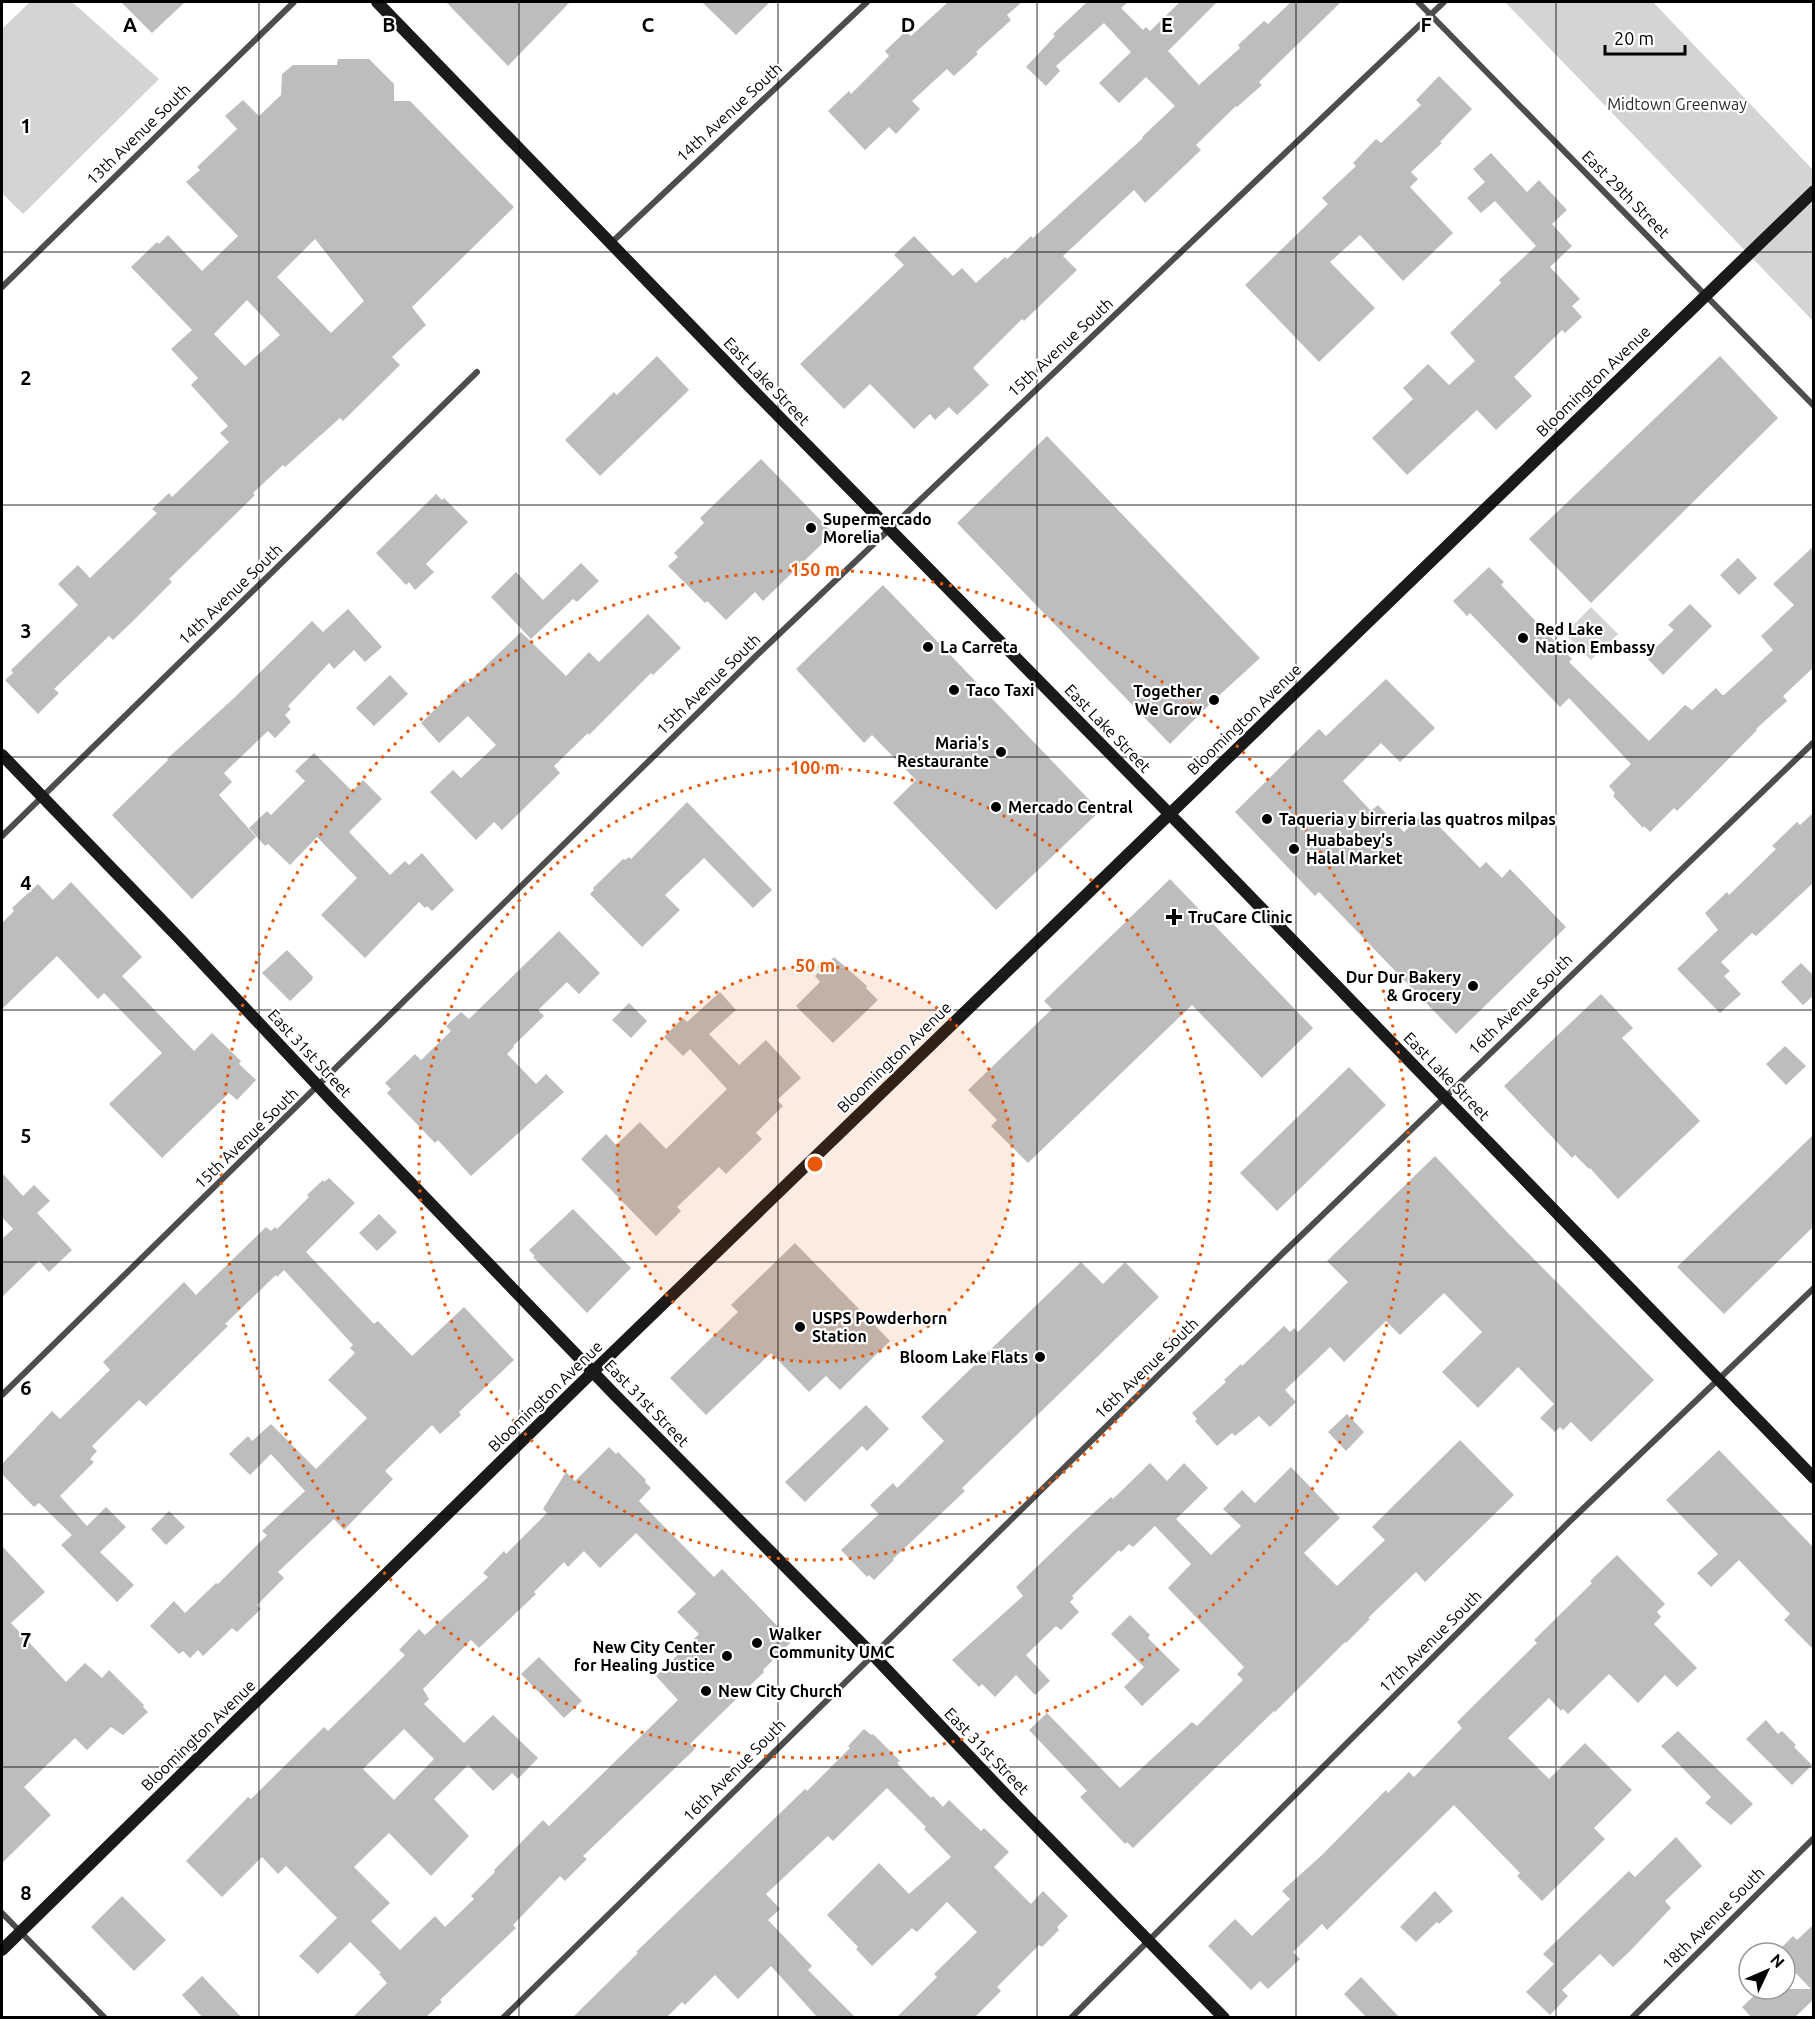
<svg xmlns="http://www.w3.org/2000/svg" width="1815" height="2019" viewBox="0 0 1815 2019" font-family="Ubuntu,sans-serif">
<rect width="100%" height="100%" fill="#fff"/>
<g fill="#d4d4d4">
<polygon points="30,2 72,2 159,79 23,214 2,193 2,29"/>
<polygon points="1505,2 1653,2 1813,170 1813,321"/>
<polygon points="1591,607 1618,634 1591,660 1565,634"/>
</g>
<g fill="#bdbdbd" fill-rule="evenodd">
<polygon points="121,2 185,2 152,33"/>
<polygon points="446,2 570,2 508,66"/>
<polygon points="702,2 770,2 736,35"/>
<polygon points="948,2 1022,2 1007,15 1011,20 976,52 978,54 954,76 947,69 912,101 920,109 896,134 889,127 865,150 828,111 849,91 851,94 889,56 885,51 906,31 911,36"/>
<polygon points="1084,2 1128,2 1121,8 1143,30 1146,27 1150,31 1180,2 1217,2 1168,51 1199,85 1240,48 1238,45 1264,21 1268,24 1291,2 1341,2 1259,82 1262,85 1237,107 1236,106 1196,145 1201,150 1161,188 1145,203 1134,190 1063,256 1077,270 1024,321 1022,319 973,368 989,385 957,415 949,407 935,420 930,414 914,429 870,384 844,409 800,364 904,265 894,255 914,236 953,276 962,268 976,283 1005,257 1007,259 1031,236 1033,238 1143,138 1142,137 1175,106 1146,77 1119,103 1099,83 1131,52 1104,23 1056,66 1060,71 1046,86 1026,67 1055,36 1053,34 1086,3"/>
<path d="M338 59H369L394 84V101H410L514 207 412 307 426 325 392 357 400 365 343 421 340 418 285 467 283 465 253 493 255 495 246 504 169 579 172 582 134 620 113 640 109 636 54 689 59 693 38 714 5 680 13 673 11 670 78 605 58 584 78 565 90 578 157 513 152 509 169 493 172 497 229 442 220 433 228 426 191 385 198 378 171 349 192 330 131 267 157 242 159 244 168 235 202 271 238 236 186 182 200 170 197 167 237 129 225 116 243 100 259 116 281 95 282 74 293 65H337ZM315 239 364 301 331 333 277 277ZM247 300 280 335 245 366 214 334Z"/>
<polygon points="1439,76 1472,109 1440,142 1442,143 1411,172 1418,179 1410,187 1453,233 1403,281 1360,235 1330,262 1375,308 1319,362 1245,285 1328,204 1322,198 1356,166 1353,163 1376,139 1381,143 1421,105 1416,100"/>
<polygon points="1491,153 1527,192 1539,180 1567,210 1552,224 1572,246 1550,267 1580,299 1572,306 1582,317 1565,333 1562,330 1514,377 1532,396 1496,430 1477,410 1407,475 1372,438 1413,399 1403,388 1428,364 1449,385 1475,361 1450,333 1501,283 1499,280 1536,246 1495,201 1481,213 1467,198 1485,182 1473,169"/>
<polygon points="657,356 689,390 600,476 565,440 614,392 617,395"/>
<polygon points="1720,356 1778,418 1591,603 1529,539"/>
<polygon points="1047,436 1260,658 1214,700 1170,744 957,523"/>
<polygon points="761,459 833,533 763,601 755,592 726,620 707,601 705,603 668,566 678,557 674,553 704,523 700,518"/>
<polygon points="436,494 442,500 444,498 468,522 426,564 434,572 415,590 409,582 406,585 376,553"/>
<polygon points="1814,546 1814,667 1783,696 1787,701 1756,729 1757,730 1694,794 1677,811 1674,808 1650,832 1644,826 1643,828 1613,796 1615,793 1609,786 1631,764 1569,698 1560,707 1470,613 1467,616 1453,601 1489,567 1504,582 1501,585 1572,659 1569,662 1649,741 1685,705 1692,710 1716,688 1722,695 1724,695 1773,650 1761,636 1794,605 1773,584"/>
<polygon points="1738,558 1757,578 1739,595 1720,575"/>
<polygon points="581,563 599,581 577,602 573,599 531,639 491,597 516,572 543,600"/>
<polygon points="883,585 1100,811 996,910 893,803 916,780 872,735 864,743 796,669"/>
<polygon points="1690,604 1712,626 1663,675 1646,657 1674,630 1668,625"/>
<polygon points="348,609 382,647 365,662 354,650 334,669 329,663 288,706 291,709 285,715 291,722 275,738 268,731 224,773 232,782 219,795 256,837 192,899 112,815 168,760 167,759 234,698 312,621 323,632"/>
<polygon points="648,614 681,648 653,675 651,673 589,735 588,733 554,766 560,773 502,830 494,822 476,840 430,792 453,770 461,778 496,745 468,716 439,743 421,723 465,680 468,683 521,632 566,676 589,652 599,662"/>
<polygon points="390,675 408,694 374,726 356,708"/>
<polygon points="1386,679 1435,728 1400,762 1381,743 1343,781 1371,811 1378,805 1404,832 1425,812 1480,868 1486,862 1502,878 1510,869 1566,927 1456,1034 1319,892 1315,896 1235,812 1319,729 1326,736"/>
<polygon points="314,753 352,791 363,780 382,799 349,832 390,875 405,861 409,865 422,853 454,890 432,911 427,906 425,908 419,902 365,958 321,915 357,878 317,837 290,865 268,844 265,846 249,828 267,811 271,815 305,781 295,771"/>
<polygon points="687,802 772,890 753,908 704,858 665,895 680,910 642,947 590,894 594,890 593,888 623,859 625,860 629,857 631,859"/>
<polygon points="1814,812 1814,882 1756,936 1752,933 1721,962 1730,971 1724,976 1741,994 1720,1013 1677,969 1718,930 1705,913 1727,892 1729,895 1776,849 1772,846 1797,822 1800,825"/>
<polygon points="1170,879 1313,1028 1262,1078 1192,1005 1028,1163 991,1126 997,1120 968,1090 1052,1009 1044,1001"/>
<polygon points="71,882 142,957 122,976 194,1051 212,1033 241,1061 239,1064 256,1080 237,1100 229,1093 162,1158 109,1104 162,1053 104,993 98,999 57,956 2,1009 2,923 14,911 12,908 38,884 53,900"/>
<polygon points="559,931 600,973 579,994 567,982 538,1010 544,1016 513,1046 514,1047 507,1054 536,1084 546,1074 564,1092 471,1176 438,1140 435,1143 387,1093 391,1089 385,1083 415,1054 421,1060 451,1031 446,1026 461,1012 469,1019"/>
<polygon points="287,950 313,977 312,980 290,1001 262,973"/>
<polygon points="834,957 867,986 866,988 878,1000 833,1043 796,1006 820,982 815,976"/>
<polygon points="1801,963 1814,976 1814,995 1803,1005 1781,982"/>
<polygon points="720,992 736,1010 709,1034 739,1065 766,1040 801,1078 777,1100 783,1106 756,1133 762,1139 726,1174 719,1167 677,1207 681,1211 656,1236 581,1159 606,1134 616,1145 640,1122 666,1149 727,1089 690,1049 683,1056 664,1037 683,1018 687,1022"/>
<polygon points="1601,994 1633,1028 1622,1038 1700,1121 1618,1199 1590,1168 1589,1169 1575,1155 1572,1158 1504,1086"/>
<polygon points="629,1003 647,1021 631,1038 612,1020"/>
<polygon points="1785,1046 1806,1066 1786,1085 1766,1064"/>
<polygon points="1349,1067 1386,1105 1277,1211 1240,1173"/>
<polygon points="1814,1134 1814,1226 1724,1314 1677,1267"/>
<polygon points="1435,1156 1507,1232 1654,1380 1591,1442 1571,1422 1563,1430 1560,1427 1555,1432 1540,1418 1554,1404 1518,1367 1478,1408 1442,1372 1482,1332 1444,1293 1400,1335 1386,1321 1344,1362 1330,1347 1285,1390 1296,1402 1270,1427 1259,1416 1235,1436 1232,1433 1217,1446 1195,1421 1197,1419 1192,1413 1226,1382 1224,1380 1241,1364 1242,1366 1284,1326 1290,1332 1294,1328 1298,1332 1348,1282 1327,1261"/>
<polygon points="2,1173 23,1196 34,1185 50,1201 37,1213 72,1250 49,1272 39,1261 2,1297 2,1239 13,1229 2,1217"/>
<polygon points="329,1178 355,1203 306,1252 374,1324 378,1321 412,1356 464,1307 514,1360 459,1412 461,1415 440,1434 432,1425 385,1471 393,1479 344,1530 334,1519 278,1572 284,1578 257,1605 261,1609 237,1632 232,1628 203,1656 198,1650 190,1658 183,1651 179,1654 150,1626 174,1601 185,1613 216,1583 218,1584 267,1535 262,1531 305,1491 271,1454 250,1475 229,1454 248,1436 252,1441 271,1424 316,1469 367,1418 328,1380 355,1353 350,1348 353,1345 284,1270 277,1277 276,1275 225,1324 228,1326 146,1406 139,1400 92,1446 97,1451 90,1459 94,1462 60,1496 87,1526 106,1507 126,1527 100,1552 134,1585 117,1602 61,1545 72,1535 39,1503 34,1507 2,1474 2,1464 52,1411 60,1419 110,1370 103,1362 184,1282 196,1295 266,1227 271,1231 275,1227 277,1229 309,1197 307,1195 323,1180 324,1182"/>
<polygon points="573,1209 631,1268 587,1313 533,1257 535,1256 529,1250"/>
<polygon points="379,1214 397,1232 377,1251 359,1233"/>
<polygon points="795,1243 890,1341 840,1390 826,1376 809,1392 771,1353 706,1415 670,1378 738,1312 731,1305"/>
<polygon points="1081,1262 1103,1284 1125,1262 1159,1297 962,1488 965,1491 893,1559 894,1560 874,1580 869,1575 867,1577 841,1550 879,1514 870,1505 893,1483 897,1488 944,1441 921,1417"/>
<polygon points="866,1405 889,1429 867,1451 862,1446 805,1502 785,1482"/>
<polygon points="1347,1414 1364,1432 1346,1451 1328,1432"/>
<polygon points="1460,1440 1514,1495 1425,1582 1416,1572 1368,1618 1370,1619 1346,1643 1345,1642 1275,1712 1274,1711 1133,1848 1127,1842 1125,1844 1080,1797 1087,1791 1029,1730 1047,1713 1120,1788 1192,1722 1197,1726 1243,1680 1237,1674 1244,1667 1168,1588 1191,1564 1155,1526 1133,1547 1129,1544 1121,1552 1119,1550 1072,1596 1074,1598 1070,1602 1079,1612 1061,1630 1056,1626 1026,1655 1050,1681 1035,1695 1016,1675 995,1697 982,1684 979,1687 952,1660 1023,1596 1016,1587 1074,1531 1111,1497 1113,1499 1150,1463 1167,1481 1184,1463 1208,1488 1176,1519 1211,1555 1241,1526 1223,1509 1242,1490 1255,1503 1291,1467 1340,1518 1304,1553 1337,1586 1385,1540 1372,1527"/>
<path d="M609 1447 616 1454 618 1452 646 1480 645 1482 651 1488 639 1501 714 1577 722 1569 792 1641 763 1670 764 1672 690 1744 695 1749 583 1856 587 1859 565 1881 560 1876 513 1925 516 1928 440 2000 442 2002 425 2018H352L387 1983 379 1974 381 1973 350 1942 318 1974 299 1956 337 1918 286 1866 278 1874 262 1857 222 1897 186 1861 248 1797 251 1799 324 1727 328 1731 368 1692 405 1655 399 1650 419 1629 425 1635 488 1577 483 1573 504 1551 506 1554 547 1513 543 1509 566 1472 575 1481ZM636 1533 696 1594 677 1612 699 1634 656 1676 678 1700 549 1826 543 1820 494 1870 495 1872 471 1896 474 1899 445 1927 435 1916 400 1950 371 1921 390 1903 354 1867 389 1833 431 1876 469 1836 434 1799 468 1765 493 1791 512 1773 518 1779 538 1758 493 1715 464 1743 424 1704 429 1699 423 1689 471 1640 479 1648 536 1594 534 1592 564 1562 568 1567 584 1551 600 1568ZM404 1729 434 1759 394 1800 363 1769Z"/>
<polygon points="1719,1450 1814,1548 1814,1650 1784,1620 1790,1614 1739,1560 1711,1587 1697,1573 1718,1554 1666,1500"/>
<polygon points="169,1511 185,1527 166,1545 151,1529"/>
<polygon points="2,1546 45,1592 11,1623 66,1682 85,1663 102,1678 109,1670 144,1705 143,1707 148,1712 123,1735 111,1727 87,1750 75,1738 24,1787 51,1815 2,1863"/>
<polygon points="1617,1555 1665,1604 1657,1612 1661,1617 1654,1624 1697,1668 1677,1687 1665,1675 1638,1703 1609,1674 1568,1714 1563,1709 1561,1711 1549,1698 1508,1738 1549,1779 1585,1743 1632,1790 1594,1828 1605,1839 1542,1901 1517,1876 1520,1873 1454,1805 1327,1930 1322,1924 1293,1952 1300,1959 1268,1989 1260,1981 1251,1990 1208,1946 1235,1919 1252,1936 1290,1899 1282,1891 1322,1855 1386,1790 1388,1793 1409,1772 1414,1777 1462,1728 1457,1722 1537,1643 1534,1640 1592,1583 1590,1581"/>
<polygon points="1130,1615 1150,1635 1148,1638 1180,1670 1142,1706 1124,1687 1144,1667 1111,1634"/>
<polygon points="539,1657 582,1701 564,1718 521,1674"/>
<polygon points="1766,1720 1778,1734 1782,1731 1796,1745 1794,1747 1812,1765 1792,1785 1746,1739"/>
<polygon points="864,1729 871,1735 873,1734 900,1761 897,1763 931,1798 933,1796 943,1807 949,1800 981,1831 984,1828 1009,1852 994,1867 1031,1904 1043,1891 1068,1916 1057,1927 1059,1930 1042,1947 1039,1945 997,1987 1001,1991 974,2018 896,2018 937,1977 934,1974 977,1932 947,1902 917,1932 912,1928 872,1966 856,1949 858,1947 827,1915 879,1863 909,1894 951,1857 924,1829 926,1827 887,1788 833,1841 828,1836 766,1894 780,1909 768,1920 812,1966 808,1970 856,2018 818,2018 771,1966 738,1999 715,1975 685,2005 682,2002 666,2018 572,2018 638,1953 636,1952 805,1789 807,1791 850,1748 848,1746"/>
<polygon points="1678,1731 1753,1804 1731,1825 1705,1803 1711,1797 1661,1746"/>
<polygon points="1676,1837 1702,1866 1665,1901 1671,1908 1629,1952 1613,1967 1600,1954 1562,1990 1568,1996 1550,2015 1526,1992 1554,1964 1543,1954 1629,1871 1635,1877"/>
<polygon points="1435,1891 1453,1911 1439,1924 1437,1922 1416,1942 1400,1927"/>
<polygon points="122,1896 166,1940 134,1971 91,1927"/>
<polygon points="1814,1924 1814,1999 1794,2018 1752,2018 1742,2007 1761,1989 1811,1989 1785,1962 1785,1953 1776,1953 1793,1936 1797,1940"/>
<polygon points="202,1976 242,2018 203,2018 182,1995"/>
<polygon points="1361,1977 1400,2018 1367,2018 1344,1994"/>
</g>
<g fill="none" stroke-linecap="round" stroke-linejoin="round">
<g stroke="#4d4d4d" stroke-width="6">
<polyline points="1418,2 1814,406"/>
<polyline points="611,243 867,2"/>
<polyline points="2,287 294,2"/>
<polyline points="2,836 477,372"/>
<polyline points="2,1395 757,655 1444,2"/>
<polyline points="2,1913 105,2018"/>
<polyline points="503,2018 1282,1254 1814,742"/>
<polyline points="1071,2018 1566,1525 1814,1288"/>
<polyline points="1632,2018 1814,1838"/>
</g>
<g stroke="#1a1a1a" stroke-width="12">
<polyline points="377,2 749,386 1200,845 1814,1478"/>
<polyline points="2,755 180,939 334,1103 616,1396 872,1654 1006,1795 1224,2018"/>
<polyline points="2,1950 573,1391 1814,191"/>
</g>
</g>
<path fill="none" stroke="#000" stroke-width="1.5" stroke-opacity="0.55" d="M259 2V2018M519 2V2018M778 2V2018M1037 2V2018M1296 2V2018M1556 2V2018M2 252H1814M2 505H1814M2 757H1814M2 1010H1814M2 1262H1814M2 1514H1814M2 1767H1814"/>
<circle cx="815" cy="1164" r="198" fill="#e8590c" fill-opacity=".12"/>
<g fill="none" stroke="#e8590c" stroke-width="3" stroke-dasharray="3 6">
<circle cx="815" cy="1164" r="198"/>
<circle cx="815" cy="1164" r="396"/>
<circle cx="815" cy="1164" r="594"/>
</g>
<g fill="#000" stroke="#fff" stroke-width="2">
<circle cx="811" cy="528" r="6"/>
<circle cx="1523" cy="638" r="6"/>
<circle cx="928" cy="647" r="6"/>
<circle cx="954" cy="690" r="6"/>
<circle cx="1214" cy="700" r="6"/>
<circle cx="1001" cy="752" r="6"/>
<circle cx="996" cy="807" r="6"/>
<circle cx="1267" cy="819" r="6"/>
<circle cx="1294" cy="849" r="6"/>
<path d="M1171 908h6v6h6v6h-6v6h-6v-6h-6v-6h6z"/>
<circle cx="1473" cy="986" r="6"/>
<circle cx="800" cy="1327" r="6"/>
<circle cx="1040" cy="1357" r="6"/>
<circle cx="757" cy="1643" r="6"/>
<circle cx="727" cy="1656" r="6"/>
<circle cx="706" cy="1691" r="6"/>
</g>
<g text-anchor="middle" dominant-baseline="central" stroke-width="4.5" stroke-linejoin="round" paint-order="stroke">
<g font-size="16" fill="#2b2b2b" stroke="#fff">
<text x="1677" y="104">Midtown Greenway</text>
</g>
<g font-size="16" fill="#000" stroke="#fff">
<text transform="translate(729 112) rotate(-43)">14th Avenue South</text>
<text transform="translate(138 134) rotate(-44)">13th Avenue South</text>
<text transform="translate(1626 194) rotate(45)">East 29th Street</text>
<text transform="translate(1060 347) rotate(-43)">15th Avenue South</text>
<text transform="translate(767 381) rotate(46)">East Lake Street</text>
<text transform="translate(1593 381) rotate(-44)">Bloomington Avenue</text>
<text transform="translate(230 594) rotate(-44)">14th Avenue South</text>
<text transform="translate(708 684) rotate(-44)">15th Avenue South</text>
<text transform="translate(1244 719) rotate(-44)">Bloomington Avenue</text>
<text transform="translate(1108 728) rotate(46)">East Lake Street</text>
<text transform="translate(1520 1004) rotate(-44)">16th Avenue South</text>
<text transform="translate(310 1053) rotate(47)">East 31st Street</text>
<text transform="translate(894 1057) rotate(-44)">Bloomington Avenue</text>
<text transform="translate(1447 1076) rotate(46)">East Lake Street</text>
<text transform="translate(246 1138) rotate(-44)">15th Avenue South</text>
<text transform="translate(1146 1368) rotate(-44)">16th Avenue South</text>
<text transform="translate(545 1396) rotate(-44)">Bloomington Avenue</text>
<text transform="translate(647 1403) rotate(46)">East 31st Street</text>
<text transform="translate(1430 1641) rotate(-45)">17th Avenue South</text>
<text transform="translate(198 1735) rotate(-44)">Bloomington Avenue</text>
<text transform="translate(987 1751) rotate(46)">East 31st Street</text>
<text transform="translate(734 1770) rotate(-45)">16th Avenue South</text>
<text transform="translate(1713 1918) rotate(-45)">18th Avenue South</text>
</g>
<g font-size="16" font-weight="bold" fill="#000" stroke="#fff" text-anchor="start">
<text x="823" y="519">Supermercado<tspan x="823" dy="18">Morelia</tspan></text>
<text x="1535" y="629">Red Lake<tspan x="1535" dy="18">Nation Embassy</tspan></text>
<text x="940" y="647">La Carreta</text>
<text x="966" y="690">Taco Taxi</text>
<text x="1202" y="691" text-anchor="end">Together<tspan x="1202" dy="18">We Grow</tspan></text>
<text x="989" y="743" text-anchor="end">Maria's<tspan x="989" dy="18">Restaurante</tspan></text>
<text x="1008" y="807">Mercado Central</text>
<text x="1279" y="819">Taqueria y birreria las quatros milpas</text>
<text x="1306" y="840">Huababey's<tspan x="1306" dy="18">Halal Market</tspan></text>
<text x="1188" y="917">TruCare Clinic</text>
<text x="1461" y="977" text-anchor="end">Dur Dur Bakery<tspan x="1461" dy="18">&amp; Grocery</tspan></text>
<text x="812" y="1318">USPS Powderhorn<tspan x="812" dy="18">Station</tspan></text>
<text x="1028" y="1357" text-anchor="end">Bloom Lake Flats</text>
<text x="769" y="1634">Walker<tspan x="769" dy="18">Community UMC</tspan></text>
<text x="715" y="1647" text-anchor="end">New City Center<tspan x="715" dy="18">for Healing Justice</tspan></text>
<text x="718" y="1691">New City Church</text>
</g>
</g>
<g font-size="20" text-anchor="middle" font-weight="bold" fill="#000" stroke="#fff" stroke-width="4.5" stroke-linejoin="round" paint-order="stroke">
<text x="130" y="32">A</text>
<text x="389" y="32">B</text>
<text x="648" y="32">C</text>
<text x="908" y="32">D</text>
<text x="1167" y="32">E</text>
<text x="1426" y="32">F</text>
<text x="26" y="133">1</text>
<text x="26" y="385">2</text>
<text x="26" y="638">3</text>
<text x="26" y="890">4</text>
<text x="26" y="1143">5</text>
<text x="26" y="1395">6</text>
<text x="26" y="1647">7</text>
<text x="26" y="1900">8</text>
</g>
<circle cx="815" cy="1164" r="9" fill="#e8590c" stroke="#fff" stroke-width="3"/>
<g font-size="18" text-anchor="middle" font-weight="bold" fill="#e8590c" stroke="#fff" stroke-width="4.5" stroke-linejoin="round" paint-order="stroke">
<text x="815" y="576">150 m</text>
<text x="815" y="774">100 m</text>
<text x="815" y="972">50 m</text>
</g>
<rect width="1815" height="2019" fill="none" stroke="#000000" stroke-width="6"/>
<g transform="translate(1767 1971) rotate(46)"><circle r="28" fill="#ffffff" stroke="#999999" stroke-width="1.5"/>
<path d="M0-4.5L10 22L0 15L-10 22Z" fill="#000000"/>
<text y="-9" font-size="16" font-weight="bold" text-anchor="middle" fill="#000000">N</text>
</g>
<path d="M1605 45v9h80v-9" fill="none" stroke="#000000" stroke-width="3"/>
<text x="1614" y="45" font-size="18" fill="#000000" stroke="#ffffff" stroke-width="4.5" paint-order="stroke">20 m</text>
</svg>
